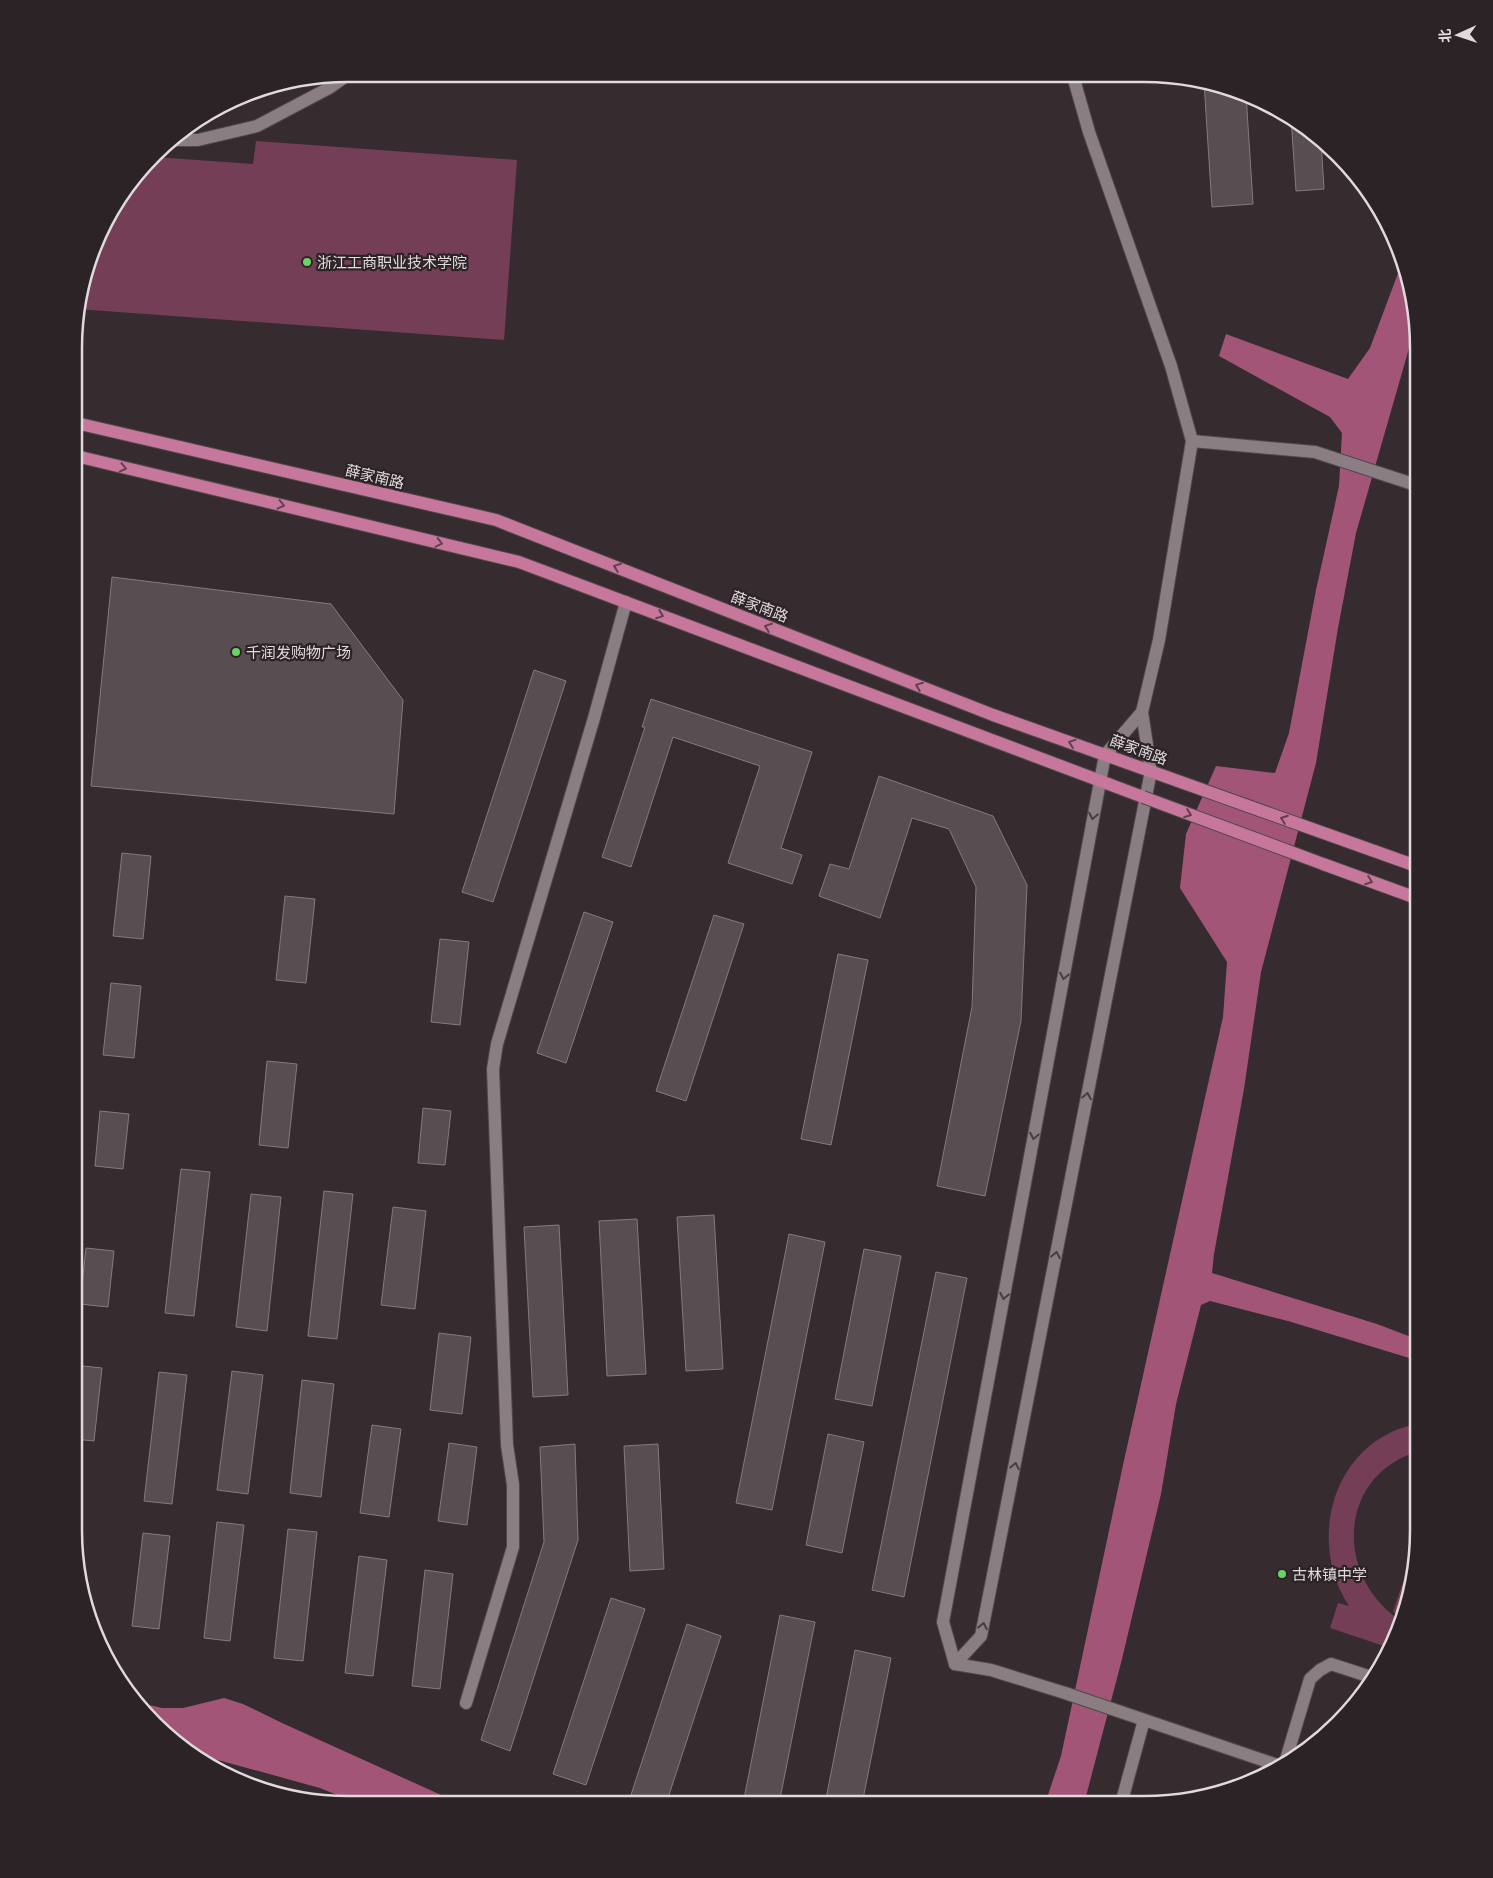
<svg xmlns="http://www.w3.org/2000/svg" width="1493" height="1878" viewBox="0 0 1493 1878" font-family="Lato,'Noto Sans SC',sans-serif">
<rect width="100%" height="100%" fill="#362c30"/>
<g fill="#753e57">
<polygon points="256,141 517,160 504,340 77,309 110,211 155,157 253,164"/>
<path d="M1419 1424V1451C1337 1475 1334 1577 1401 1621L1390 1648 1330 1628 1338 1603 1349 1606C1310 1546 1328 1459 1396 1430 1403 1427 1412 1425 1419 1424Z"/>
<path d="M1419 1534C1419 1561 1414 1591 1404 1616L1393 1612Z"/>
</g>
<g fill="#a35578">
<polygon points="1403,260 1410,277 1416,324 1356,533 1338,628 1316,763 1261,972 1244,1089 1214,1254 1212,1273 1377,1324 1419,1340 1419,1361 1288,1321 1210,1301 1201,1305 1176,1404 1161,1494 1122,1659 1084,1804 1045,1804 1061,1756 1123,1465 1223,1017 1227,962 1180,888 1186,834 1216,766 1275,773 1289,733 1316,590 1339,486 1342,433 1330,417 1219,356 1226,334 1348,379 1370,348"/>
<polygon points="224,1698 243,1704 282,1723 461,1804 359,1804 320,1788 189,1752 142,1711 136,1702 162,1708 183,1708"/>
</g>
<g fill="#584d51" stroke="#857a7e">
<polygon points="1204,82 1246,94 1253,204 1212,207"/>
<polygon points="1291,117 1298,120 1321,141 1324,189 1296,191"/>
<polygon points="112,577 331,604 403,700 394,814 91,786"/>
<polygon points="534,670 566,681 493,902 462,892"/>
<polygon points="651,699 812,752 781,848 802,855 792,884 728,863 760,766 673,737 631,867 602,857 645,727 642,727"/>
<polygon points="879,776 993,816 1027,885 1021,1021 985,1196 937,1186 972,1007 976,887 949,829 912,818 880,918 819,896 830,864 849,869"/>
<polygon points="122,853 151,856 143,939 113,936"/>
<polygon points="285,896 315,899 306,983 276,980"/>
<polygon points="584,912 613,922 566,1063 537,1053"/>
<polygon points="714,915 744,924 686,1101 656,1091"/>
<polygon points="440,939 469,942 460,1025 431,1022"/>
<polygon points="838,954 868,960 831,1145 801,1139"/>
<polygon points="111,983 141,986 134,1058 103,1055"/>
<polygon points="267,1061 297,1064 288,1148 259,1145"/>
<polygon points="423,1108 451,1111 445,1165 418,1163"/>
<polygon points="100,1111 129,1114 123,1169 95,1166"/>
<polygon points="181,1169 210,1172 194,1316 165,1313"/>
<polygon points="324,1191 353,1194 337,1339 308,1336"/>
<polygon points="251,1194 281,1197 267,1331 236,1327"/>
<polygon points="393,1207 426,1211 415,1309 381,1305"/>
<polygon points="714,1215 723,1369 686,1371 677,1217"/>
<polygon points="637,1219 646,1374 607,1376 599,1221"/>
<polygon points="559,1225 568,1395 533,1397 524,1227"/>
<polygon points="789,1234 825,1242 772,1510 736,1503"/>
<polygon points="86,1248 114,1251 108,1307 80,1304"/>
<polygon points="864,1249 901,1256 872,1406 835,1399"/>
<polygon points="936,1272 967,1278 904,1597 872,1590"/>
<polygon points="439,1333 471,1337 462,1414 430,1410"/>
<polygon points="74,1365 102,1368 94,1441 74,1439"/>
<polygon points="232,1371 263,1375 248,1494 217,1490"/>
<polygon points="159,1372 187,1375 172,1504 144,1501"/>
<polygon points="302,1380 334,1384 321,1497 290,1493"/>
<polygon points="372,1425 401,1429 389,1517 360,1513"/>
<polygon points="828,1434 864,1442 842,1553 806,1545"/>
<polygon points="449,1443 477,1447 467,1525 438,1521"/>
<polygon points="575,1444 578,1540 510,1751 481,1740 544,1542 540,1447"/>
<polygon points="658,1444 664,1569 630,1571 624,1446"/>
<polygon points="217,1522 244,1525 230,1641 204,1638"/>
<polygon points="288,1529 317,1532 303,1661 274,1658"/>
<polygon points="143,1533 170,1536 159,1629 132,1626"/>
<polygon points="359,1556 387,1560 373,1676 345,1673"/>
<polygon points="425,1570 453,1574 440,1689 412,1686"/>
<polygon points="611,1598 645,1609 586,1785 553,1774"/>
<polygon points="780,1615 815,1622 779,1804 743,1804"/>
<polygon points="687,1624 721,1636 666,1804 628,1804"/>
<polygon points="855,1650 891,1658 862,1804 825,1804"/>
</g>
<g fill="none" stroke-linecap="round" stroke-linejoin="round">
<defs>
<g id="minor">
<polyline points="171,140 198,140 257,126 329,88 349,74"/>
<polyline points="1192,441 1315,452 1419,486"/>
<polyline points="955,1664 981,1636 1151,771 1142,712 1159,640 1192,441 1171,366 1089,132 1073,76"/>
<polyline points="955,1664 943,1622 1105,755 1142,712"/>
<polyline points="955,1664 991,1670 1065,1693 1283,1767"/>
<polyline points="466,1703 513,1547 513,1485 507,1445 493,1069 497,1044 594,718 626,602"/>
<polyline points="1284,1766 1310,1679 1320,1670 1331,1664 1374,1678"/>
<polyline points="1121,1804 1144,1720"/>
</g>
<g id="major">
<polyline points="76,423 496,520 993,715 1419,867"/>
<polyline points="76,456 519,562 1143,797"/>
<polyline points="1323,864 1419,899"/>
</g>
</defs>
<use href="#minor" stroke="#50484b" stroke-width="14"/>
<use href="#major" stroke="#50484b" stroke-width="14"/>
<use href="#minor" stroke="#8a7e83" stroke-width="12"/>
<use href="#major" stroke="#c7779c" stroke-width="12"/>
<defs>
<polyline id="major-bridge" points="1143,797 1323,864"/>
</defs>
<use href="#major-bridge" stroke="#50484b" stroke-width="14" stroke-linecap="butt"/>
<use href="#major-bridge" stroke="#c7779c" stroke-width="12"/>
</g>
<defs><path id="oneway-chevron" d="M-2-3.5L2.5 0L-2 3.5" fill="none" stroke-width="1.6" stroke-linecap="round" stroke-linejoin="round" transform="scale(1.25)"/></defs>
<g stroke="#62404f">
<use href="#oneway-chevron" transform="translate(123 468) rotate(13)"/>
<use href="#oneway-chevron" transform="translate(281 505) rotate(13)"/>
<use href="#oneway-chevron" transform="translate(439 543) rotate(13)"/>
<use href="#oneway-chevron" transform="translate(617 567) rotate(-159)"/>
<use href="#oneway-chevron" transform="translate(660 615) rotate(21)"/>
<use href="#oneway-chevron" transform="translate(768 627) rotate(-159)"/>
<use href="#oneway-chevron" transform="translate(919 686) rotate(-159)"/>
<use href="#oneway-chevron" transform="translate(1072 743) rotate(-161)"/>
<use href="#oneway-chevron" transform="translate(1188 814) rotate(20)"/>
<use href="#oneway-chevron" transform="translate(1284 819) rotate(-160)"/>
<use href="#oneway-chevron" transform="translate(1369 881) rotate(20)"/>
</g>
<g stroke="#483e42">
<use href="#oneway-chevron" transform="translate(1093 816) rotate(101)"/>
<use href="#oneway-chevron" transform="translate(1064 976) rotate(101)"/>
<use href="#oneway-chevron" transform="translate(1087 1096) rotate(-79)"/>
<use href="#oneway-chevron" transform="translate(1034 1136) rotate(101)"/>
<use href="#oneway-chevron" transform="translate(1056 1255) rotate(-79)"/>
<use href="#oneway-chevron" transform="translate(1004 1296) rotate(101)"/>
<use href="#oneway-chevron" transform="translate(1015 1466) rotate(-79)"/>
<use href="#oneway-chevron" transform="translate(983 1626) rotate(-79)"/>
</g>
<g fill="#69d464" stroke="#2c2326" stroke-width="2">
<circle cx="307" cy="262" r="5"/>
<circle cx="236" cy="652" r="5"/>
<circle cx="1282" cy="1574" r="5"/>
</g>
<g text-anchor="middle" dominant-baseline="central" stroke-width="4.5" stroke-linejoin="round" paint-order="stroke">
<g font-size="15" fill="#e1dadd" stroke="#2c2326" text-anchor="start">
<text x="317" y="262">浙江工商职业技术学院</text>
<text x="246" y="652">千润发购物广场</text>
<text x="1292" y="1574">古林镇中学</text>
</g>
<g font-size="15" fill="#e1dadd" stroke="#2c2326">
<text transform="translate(375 476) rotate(13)">薛家南路</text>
<text transform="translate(760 606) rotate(21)">薛家南路</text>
<text transform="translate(1139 749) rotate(20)">薛家南路</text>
</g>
</g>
<path d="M0 0H1493V1878H0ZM348 82H1144A266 266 0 0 1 1410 348V1530A266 266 0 0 1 1144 1796H348A266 266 0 0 1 82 1530V348A266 266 0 0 1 348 82Z" fill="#2c2326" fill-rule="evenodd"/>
<path fill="none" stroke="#e1dadd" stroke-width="2.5" d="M348 82H1144A266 266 0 0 1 1410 348V1530A266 266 0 0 1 1144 1796H348A266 266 0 0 1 82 1530V348A266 266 0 0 1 348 82Z"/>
<g transform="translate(1458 35) rotate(267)" stroke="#2c2326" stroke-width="4" paint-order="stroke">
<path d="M0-4L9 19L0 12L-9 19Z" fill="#e1dadd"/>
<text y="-8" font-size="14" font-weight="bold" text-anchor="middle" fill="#e1dadd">北</text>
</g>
</svg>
